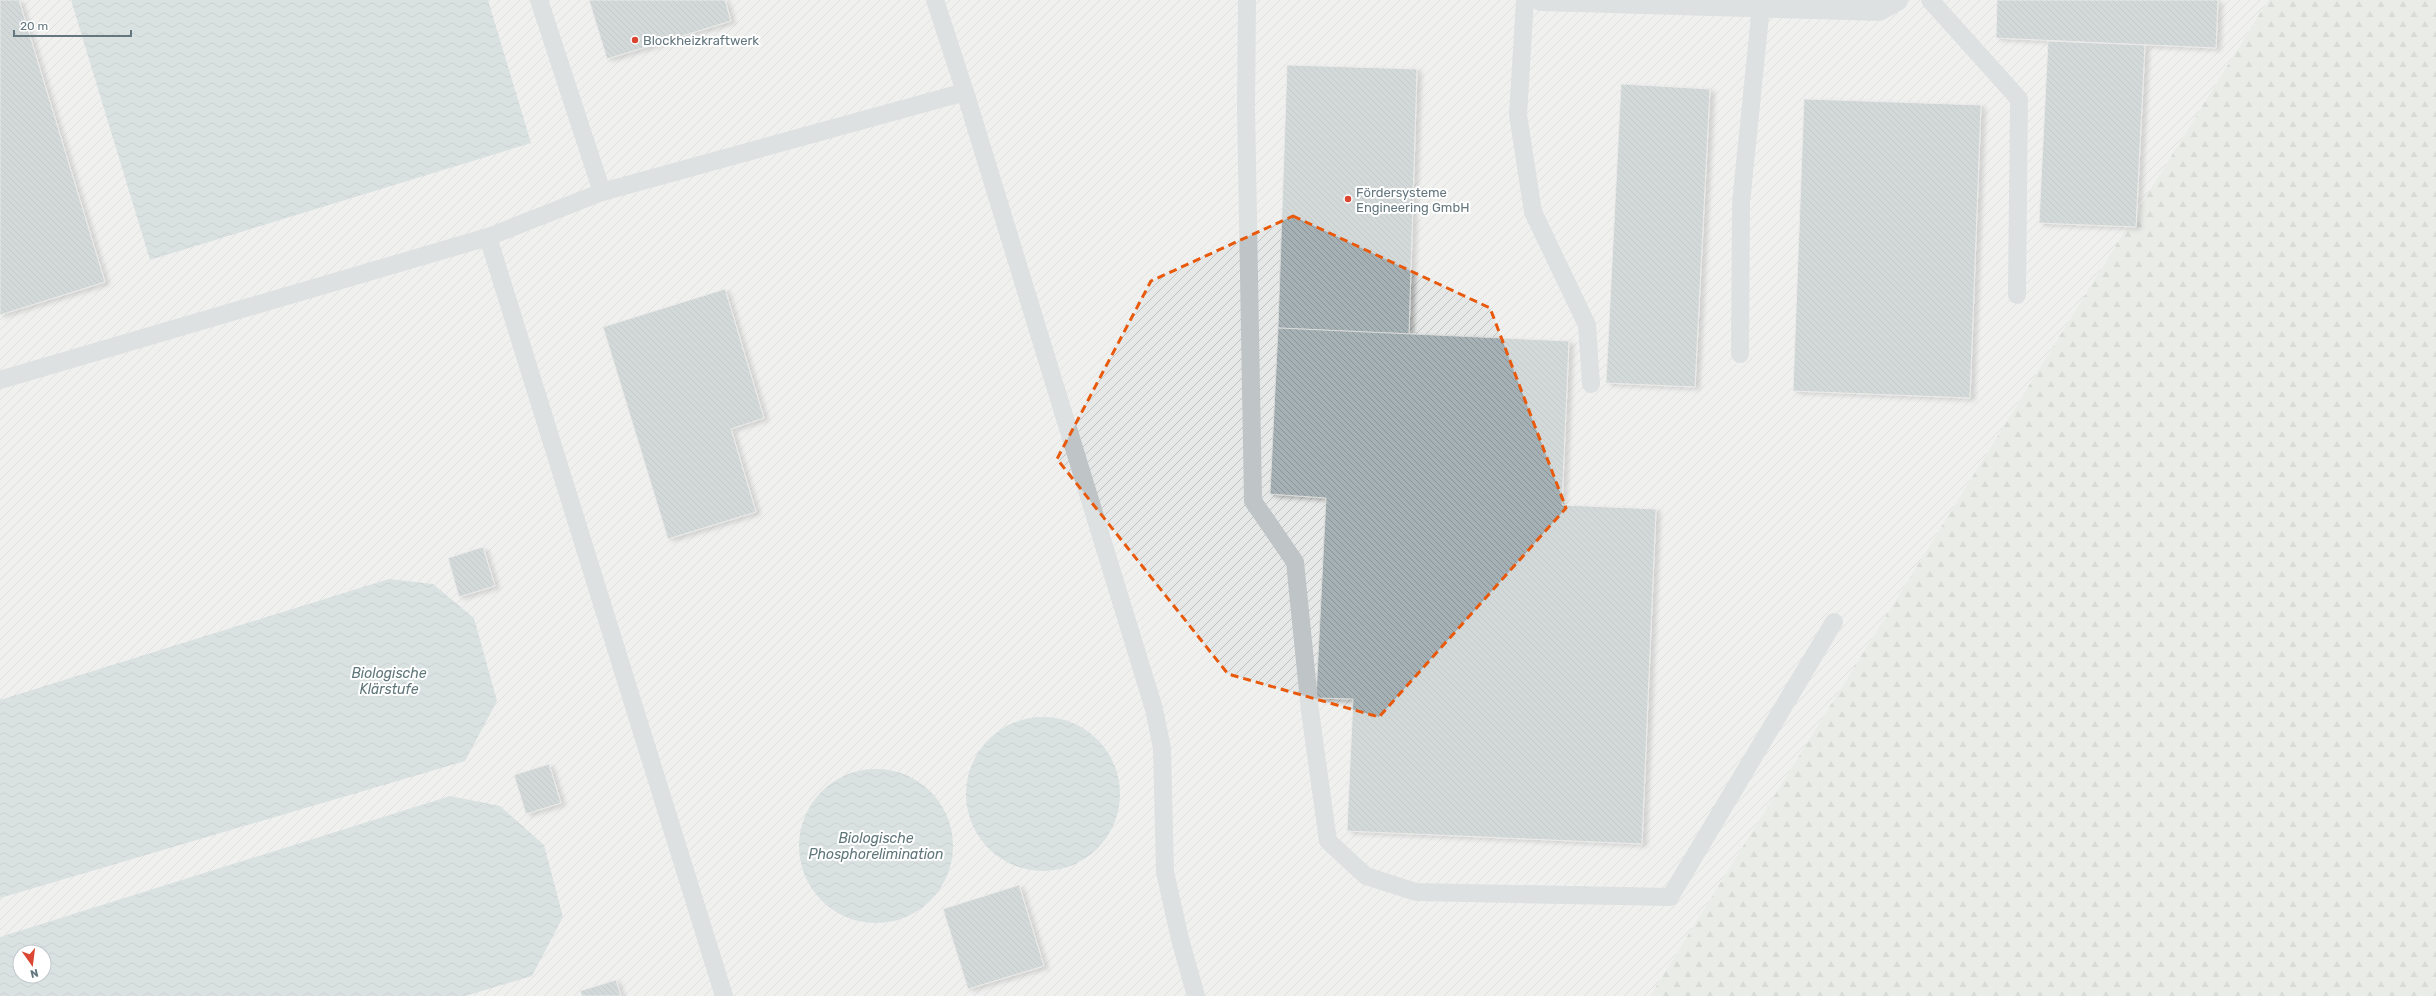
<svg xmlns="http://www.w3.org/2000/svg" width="2436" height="996" viewBox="0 0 2436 996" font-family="Rubik,sans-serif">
<defs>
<pattern id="industrial-furrows" width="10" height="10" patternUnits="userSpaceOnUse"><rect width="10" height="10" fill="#e6e8e7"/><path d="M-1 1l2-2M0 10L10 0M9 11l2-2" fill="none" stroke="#bec1c0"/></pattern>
<pattern id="forest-firs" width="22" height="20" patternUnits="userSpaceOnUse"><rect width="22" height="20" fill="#d9ddd5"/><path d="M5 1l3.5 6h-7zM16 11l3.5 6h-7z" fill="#b4b8b2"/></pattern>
<pattern id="water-waves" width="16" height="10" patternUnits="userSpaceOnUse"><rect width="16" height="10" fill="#b7c5c8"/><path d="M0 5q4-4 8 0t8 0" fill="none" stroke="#98a5a8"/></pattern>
<pattern id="building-back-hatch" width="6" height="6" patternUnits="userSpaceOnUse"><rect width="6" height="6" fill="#a6b1b5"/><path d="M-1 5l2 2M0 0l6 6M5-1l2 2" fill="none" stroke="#8b9598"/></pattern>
<filter id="shadow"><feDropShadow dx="4.5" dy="2.5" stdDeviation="2" flood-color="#0004"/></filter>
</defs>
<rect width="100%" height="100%" fill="#f8f8f6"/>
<path fill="url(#industrial-furrows)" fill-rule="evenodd" d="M0 0H2268L1650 996H0ZM20 952H44V976H20Z"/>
<polygon fill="url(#forest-firs)" points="2268,0 2436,0 2436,996 1650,996"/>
<g fill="url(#water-waves)" fill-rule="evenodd">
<polygon points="71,0 488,0 531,143 150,260"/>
<polygon points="389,579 433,584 474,618 497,701 465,761 0,898 0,700"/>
<circle cx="1043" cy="794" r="77"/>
<circle cx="876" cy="846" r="77"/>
<path d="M450 796 500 806 544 845 563 917 532 976 465 996H0V937ZM20 952H44V976H20Z"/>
</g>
<g fill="url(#building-back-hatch)" stroke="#dadad8" filter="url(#shadow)">
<polygon points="0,0 19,0 105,282 0,315"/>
<polygon points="589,0 725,0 731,21 607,59"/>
<polygon points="1997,0 2218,0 2216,48 1996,38"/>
<polygon points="2048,41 2145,45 2136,227 2039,223"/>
<polygon points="1287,65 1417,69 1409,334 1278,328"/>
<polygon points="1621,84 1710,89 1695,387 1606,383"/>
<polygon points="1804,99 1981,105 1970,398 1793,391"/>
<polygon points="725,289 764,418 731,429 756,512 668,539 603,327"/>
<polygon points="1278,328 1569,341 1562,505 1656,509 1642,844 1347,831 1353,699 1316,698 1326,498 1270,494"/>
<polygon points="483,547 495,586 459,597 448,558"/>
<polygon points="549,764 561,803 526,814 514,775"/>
<polygon points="1019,885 1044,966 968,989 943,909"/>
<polygon points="616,980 621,996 582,996 580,991"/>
</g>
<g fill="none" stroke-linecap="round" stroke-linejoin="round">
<g stroke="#bfc5c7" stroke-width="18">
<polyline points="539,0 602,192"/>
<polyline points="1247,0 1246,108 1253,501 1295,562 1310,711 1328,841 1366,876 1416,892 1670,897 1834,622"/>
<polyline points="1525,0 1518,115 1533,212 1587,325 1591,384"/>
<polyline points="1930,0 2019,99 2017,295"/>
<polyline points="965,92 1154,709 1162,748 1165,872 1180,939 1196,996"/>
<polyline points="488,237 724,996"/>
<polyline points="1740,354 1741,203 1761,6"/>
<polyline points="0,380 488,237 602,192 965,92 935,0"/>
</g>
<polyline stroke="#bfc5c7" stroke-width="22" points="1541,0 1879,10 1897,0"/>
</g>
<path d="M0 0H2436V996H0ZM1293 216 1490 308 1566 508 1379 717 1228 674 1057 459 1151 281Z" fill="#f8f8f6" fill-opacity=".55" fill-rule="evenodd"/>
<path fill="none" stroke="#e8590c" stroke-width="3" stroke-dasharray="8 5" stroke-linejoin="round" d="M1293 216 1490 308 1566 508 1379 717 1228 674 1057 459 1151 281Z"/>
<g fill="#db4632" stroke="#fff" stroke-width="1.5">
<circle cx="635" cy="40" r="4"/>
<circle cx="1348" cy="199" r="4"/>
</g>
<g text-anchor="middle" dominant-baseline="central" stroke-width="4" stroke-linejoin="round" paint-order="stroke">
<g font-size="13" fill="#64777f" stroke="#fff" text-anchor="start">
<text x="643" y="40">Blockheizkraftwerk</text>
<text x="1356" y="192">Fördersysteme<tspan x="1356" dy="15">Engineering GmbH</tspan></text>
</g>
<g font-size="14" font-style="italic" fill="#5f767a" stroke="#fff">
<text x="389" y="673">Biologische<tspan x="389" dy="16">Klärstufe</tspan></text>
<text x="876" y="838">Biologische<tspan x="876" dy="16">Phosphorelimination</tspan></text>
</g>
</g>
<g transform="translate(32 964) rotate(166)"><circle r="19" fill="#ffffff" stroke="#c1c9cc"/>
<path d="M0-3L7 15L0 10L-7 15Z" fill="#db4632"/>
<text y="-6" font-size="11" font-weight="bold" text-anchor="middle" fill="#64777f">N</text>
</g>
<path d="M14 30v6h117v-6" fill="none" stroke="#64777f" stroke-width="2"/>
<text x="20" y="30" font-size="12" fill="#64777f" stroke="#ffffff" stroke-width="3" paint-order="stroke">20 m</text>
</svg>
